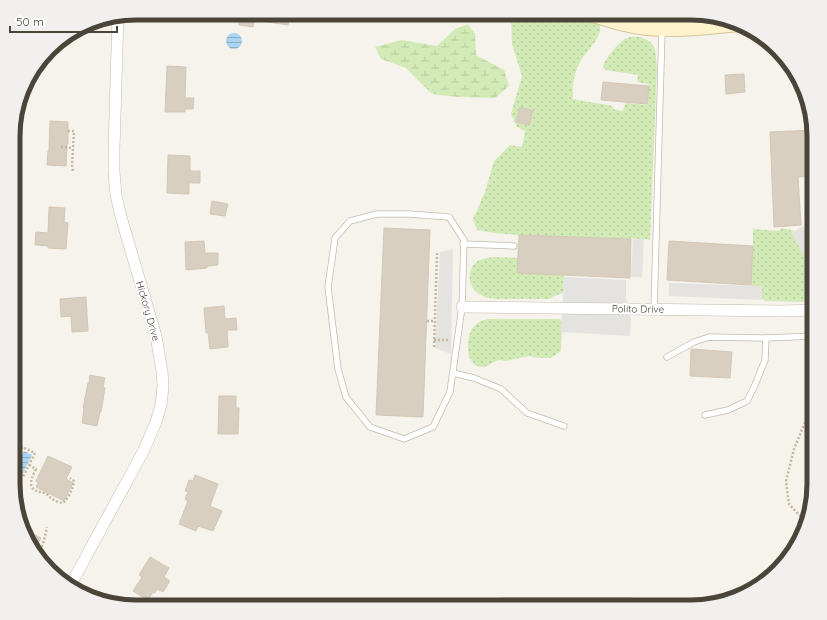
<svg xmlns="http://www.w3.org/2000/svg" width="827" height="620" viewBox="0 0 827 620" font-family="Quicksand,sans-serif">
<defs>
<pattern id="grass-dots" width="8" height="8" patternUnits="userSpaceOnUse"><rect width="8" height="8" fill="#d2eab5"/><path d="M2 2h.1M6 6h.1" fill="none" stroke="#b6ca9c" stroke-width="1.8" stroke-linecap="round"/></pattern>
<pattern id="wetland-marsh" width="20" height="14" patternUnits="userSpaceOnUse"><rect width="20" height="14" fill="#d2eab5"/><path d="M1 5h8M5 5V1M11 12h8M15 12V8" fill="none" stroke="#b6ca9c"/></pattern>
<pattern id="water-rules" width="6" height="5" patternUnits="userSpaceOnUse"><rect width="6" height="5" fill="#a9d4f2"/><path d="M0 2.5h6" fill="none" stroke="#8caec5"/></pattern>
</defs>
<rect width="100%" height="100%" fill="#f6f3ec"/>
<g fill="url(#grass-dots)">
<path d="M512 13H564L599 24C605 36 585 52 580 62 574 73 572 86 573 99L578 100 613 106V109L623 111 625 103 647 105 649 84 637 82 638 75 606 70 603 68C603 61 618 43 625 39 633 33 650 38 654 47 656 51 656 61 657 66L650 240 644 239 519 235 494 233 477 230 473 219 485 192 494 161 510 145 522 147 525 131 517 127 511 114 522 76 512 44 511 18Z"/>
<polygon points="782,228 795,231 792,232 807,261 814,263 814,302 765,301 762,298 762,286 752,286 751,285 753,246 753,229 778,231"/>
<path d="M493 257 518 258 564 275 563 293 554 296 550 299C535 299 521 299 506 299 500 299 493 299 488 298 475 295 466 283 471 270 474 260 483 258 493 257Z"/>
<path d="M488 319H560L562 322 561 351 551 358H538L529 356 506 361 499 360 484 367 476 366C468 358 468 355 468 344 469 330 474 322 488 319Z"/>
</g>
<polygon fill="url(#wetland-marsh)" points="468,24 475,34 476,55 504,70 509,86 495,98 458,97 432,94 406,68 381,59 375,47 402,40 437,46 455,29"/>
<g fill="#e5e3e0">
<polygon points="803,226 814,247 814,263 807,261 792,233"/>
<polygon points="633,239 644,239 642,277 631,277"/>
<polygon points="453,249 451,354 435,348 440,252"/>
<polygon points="564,277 626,280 626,297 631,319 630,336 561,332"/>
<polygon points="669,283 762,286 762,300 669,296"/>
</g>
<g fill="url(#water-rules)">
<circle cx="234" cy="41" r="8"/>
<polygon points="24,451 32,455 22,475 14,470"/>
</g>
<g fill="#d8cfc1" stroke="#d3c7b4">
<polygon points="240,13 290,13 288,25 254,20 253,27 239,25"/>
<polygon points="167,66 186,67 185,98 194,98 193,109 185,109 185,112 165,112"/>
<polygon points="744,74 745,92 726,94 725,75"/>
<polygon points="603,82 649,86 647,104 601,100"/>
<polygon points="520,107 533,111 529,125 516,122"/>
<polygon points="50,121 68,122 68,144 67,144 66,166 47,165 48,151 49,151"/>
<polygon points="813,130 814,136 814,176 798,177 801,225 774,227 770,132"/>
<polygon points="168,155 190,156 190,171 200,171 200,183 189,183 189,194 167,193"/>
<polygon points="212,201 228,204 225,216 210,214"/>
<polygon points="49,207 65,208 64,222 68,223 66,249 48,248 48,246 35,245 36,232 48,233"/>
<polygon points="384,228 430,230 423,417 376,415"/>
<polygon points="519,235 631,239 630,278 517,273"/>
<polygon points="204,241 205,253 218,253 218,265 207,266 207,268 186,270 185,242"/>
<polygon points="669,241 753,246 751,285 667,280"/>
<polygon points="86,297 88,331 72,332 71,316 61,317 60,299"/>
<polygon points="224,306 225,319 236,318 237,330 227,330 228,347 210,349 208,333 206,333 204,308"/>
<polygon points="691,349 732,352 730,378 690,376"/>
<polygon points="90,375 105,378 103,387 105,388 101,412 100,412 97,426 82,423 84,408 83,408 88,383 89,383"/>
<polygon points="219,396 236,396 236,408 239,408 238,434 218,434"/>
<polygon points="48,456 72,467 66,479 73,483 64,501 36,487 38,483 36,481"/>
<polygon points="195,475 218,484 210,506 222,511 213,531 198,526 196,531 179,524 188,501 185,499 188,492 185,491 189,480 193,481"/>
<polygon points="23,528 41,538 34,550 26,539"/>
<polygon points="150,557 169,568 164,577 170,581 163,592 157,589 155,593 153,592 148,600 133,591 142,577 139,575"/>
</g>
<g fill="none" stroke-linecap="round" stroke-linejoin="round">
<defs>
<g id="lane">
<polyline points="674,13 674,26"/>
<polygon points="377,214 409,214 449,217 464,240 462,307 450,392 433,427 404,439 370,427 346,397 338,369 328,287 335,238 350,221"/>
<polyline points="463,244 514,246"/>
<polyline points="654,310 662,30"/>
<polyline points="667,357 694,342 709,337 766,338 814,336"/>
<polyline points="453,373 474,378 501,389 527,413 564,426"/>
<polyline points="705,415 728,410 747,401 755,385 765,360 766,338"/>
<polyline points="461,607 504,601 630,601 656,607"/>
</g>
<g id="street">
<polyline points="462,307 783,311 814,310"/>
<polyline points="70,586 144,450 156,422 161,405 163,387 162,371 156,336 121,217 116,195 114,172 114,149 118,16"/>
</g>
<path id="secondary" d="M590 13C608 19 627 25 647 27 678 30 709 26 739 23"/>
</defs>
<use href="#lane" stroke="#c2bbae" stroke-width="7"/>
<use href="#street" stroke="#c2bbae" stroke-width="12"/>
<use href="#secondary" stroke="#d6c79b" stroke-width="18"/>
<g stroke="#c4b79f" stroke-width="2.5" stroke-dasharray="2 2" stroke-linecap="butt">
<polyline points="68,131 74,131 72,165 73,172"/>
<polyline points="61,147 73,148"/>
<polyline points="427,321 435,321"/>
<polyline points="434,340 448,340"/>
<polyline points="434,347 437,253"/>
<path d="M29 465 36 469C29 483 27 491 46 493 51 499 56 502 63 503 69 497 73 489 74 481L70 478"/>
<polyline points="13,472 23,477 35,453 22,447 13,464"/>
<polyline points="808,515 801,517 789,504 786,481 794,449 814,400"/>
<path d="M38 554C43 546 45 537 47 527"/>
</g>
<use href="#lane" stroke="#fff" stroke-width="5.5"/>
<use href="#street" stroke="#fff" stroke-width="11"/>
<use href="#secondary" stroke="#fff3cd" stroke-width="16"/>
</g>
<g text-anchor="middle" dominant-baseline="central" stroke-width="4" stroke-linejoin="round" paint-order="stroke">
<g font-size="10" fill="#4b4439" stroke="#fff">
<text transform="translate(638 309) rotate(1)">Polito Drive</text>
<text transform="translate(148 311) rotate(74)">Hickory Drive</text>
</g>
</g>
<path d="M0 0H827V620H0ZM136 20H691A116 116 0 0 1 807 136V484A116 116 0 0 1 691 600H136A116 116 0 0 1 20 484V136A116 116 0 0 1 136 20Z" fill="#f1f0ef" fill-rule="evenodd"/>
<path fill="none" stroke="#4b4439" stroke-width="5" d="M136 20H691A116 116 0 0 1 807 136V484A116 116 0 0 1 691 600H136A116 116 0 0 1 20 484V136A116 116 0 0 1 136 20Z"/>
<path d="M10 26v6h107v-6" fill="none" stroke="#4b4439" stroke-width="2"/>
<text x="16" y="26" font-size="12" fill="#4b4439" stroke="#ffffff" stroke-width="3" paint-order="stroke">50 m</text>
</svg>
